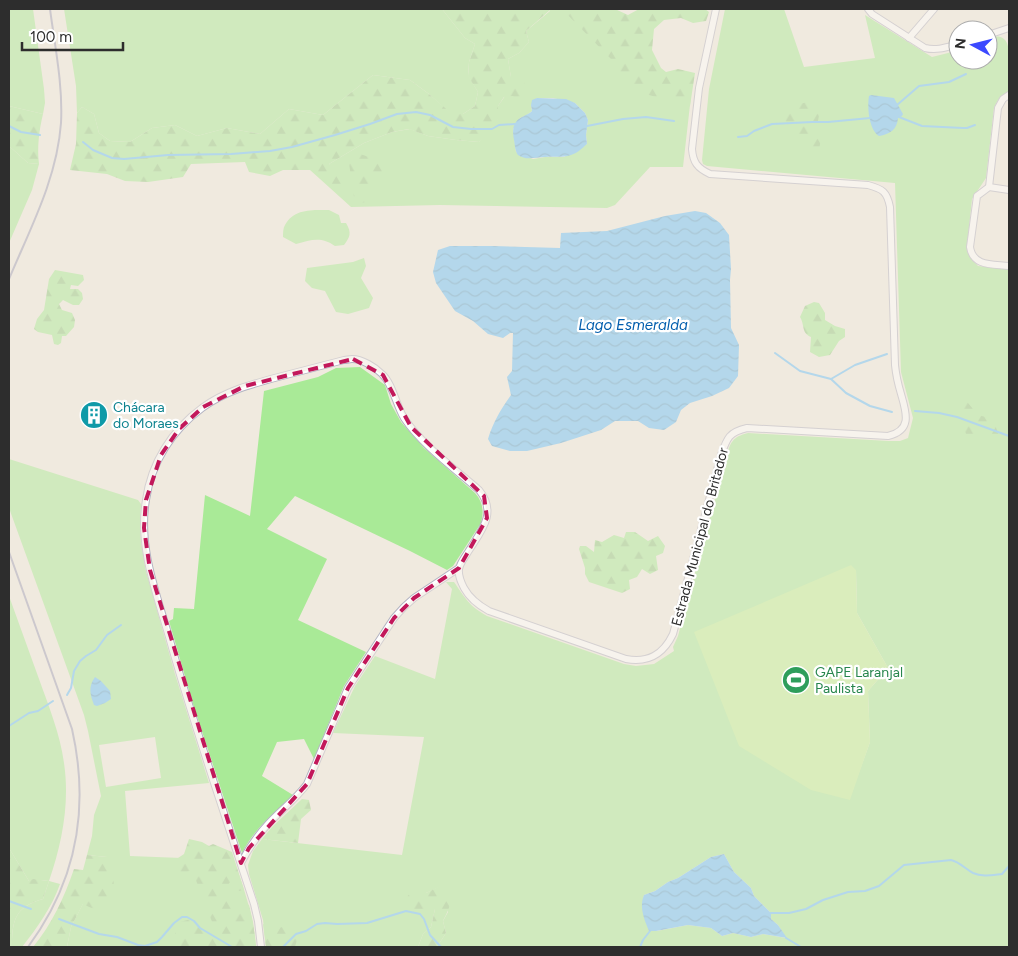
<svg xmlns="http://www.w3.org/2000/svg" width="1018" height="956" viewBox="0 0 1018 956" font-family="Figtree,sans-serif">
<defs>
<pattern id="forest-firs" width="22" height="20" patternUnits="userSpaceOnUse" patternTransform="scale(1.25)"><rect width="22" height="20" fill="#a9ea97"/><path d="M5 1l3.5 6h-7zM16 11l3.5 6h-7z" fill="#92c982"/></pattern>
<pattern id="water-waves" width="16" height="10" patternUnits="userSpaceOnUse" patternTransform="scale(1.25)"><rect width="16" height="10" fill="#6ac2fa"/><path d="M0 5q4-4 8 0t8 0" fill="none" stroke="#589ecb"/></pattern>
</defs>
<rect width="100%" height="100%" fill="#f0eadf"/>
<g fill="#a9ea97" fill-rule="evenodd">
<polygon points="9,9 33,9 44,89 45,103 43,114 9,106"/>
<polygon points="64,9 442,9 465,38 475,44 469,62 468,75 478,92 475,106 463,114 452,115 429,94 410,80 373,75 323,115 289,109 260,134 227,128 197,136 175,125 152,128 130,142 110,141 99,133 94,114 82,107 77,113 76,86"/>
<path d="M549 9H572L691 96 683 167H650L615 205 607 208 440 205 351 207 330 188H342L329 164 364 143 392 132 410 129 428 136 456 140 479 142 498 119V106L505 96H514L508 59 519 53 529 42 526 31 550 11ZM537 98H553L575 103 585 113 588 120 586 135 587 144 564 157H545L533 159 516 152 513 129 520 118 527 115 532 111 531 105Z"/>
<path d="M725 9H784L804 67 875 58 865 15 932 57 952 52V50L958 48V60H988V38C993 37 999 35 1004 39 1013 46 1009 80 1009 91L998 100 994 108 986 178 972 199 967 247 970 257 978 266 1009 269V947H437L446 933 443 921 448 912 444 885 426 893 435 909 431 927 423 934 418 947H266L263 920 249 874 248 865 253 851 262 839 402 855 424 737 333 733 355 686 375 656 435 679 452 589 446 582H454C466 599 468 605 487 616L624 664 636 666 654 664 674 651 673 647 678 636 726 457C731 442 732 437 748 433L889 441H900L908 438 913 418 901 372 895 183 707 166 703 164 702 160 709 89ZM856 570 857 613 888 668 868 691 870 742 849 800ZM724 854 734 872 751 888 754 896 771 913V919L778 925 786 938 763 934 751 937 733 933 722 936 711 928 688 925 657 931H649L642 906 644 895 655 891 668 882 678 878 711 857Z"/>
<polygon points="9,146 28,163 39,164 32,190 9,243"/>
<path d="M329 210 339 215 341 223H346C352 233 350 237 344 245L335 246C321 236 311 240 296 244L283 237C283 233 283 228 285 225 294 208 314 210 329 210Z"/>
<polygon points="364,258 366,266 361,278 373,298 369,308 348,314 336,312 325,291 312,288 305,281 307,268 353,262"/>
<path d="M360 367 385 385 391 404 401 422 424 448 475 493C483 502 484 511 481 523L453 566 447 570 410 551 295 496 267 529 327 559 298 620 366 652 344 686 314 759 304 739 277 742 262 776 293 795C275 812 253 830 242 853L193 704 169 621 173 619 174 608 194 609 205 495 250 516 264 391 318 377 336 368Z"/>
<path d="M9 459 138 500 141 504 140 528 141 542 146 571 175 674 209 783 125 791 130 856 234 860C244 889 254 917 256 947H67L71 927 107 857 87 855 92 836 94 815 101 796 88 731 84 715 9 508ZM155 737 161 778 106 787 99 745Z"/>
<path d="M9 596C19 624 29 651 39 679 49 707 60 734 64 763 70 803 62 843 49 881L60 884C52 907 37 928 22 947H12C12 920 15 907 43 899L49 881 41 880 29 881 9 848Z"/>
</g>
<g fill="url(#forest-firs)">
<polygon points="442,9 549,9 550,10 526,31 529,42 519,53 508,59 511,77 524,78 525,99 518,103 513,96 504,97 498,106 498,119 495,140 485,137 479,142 456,140 428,136 409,129 392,132 364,143 329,164 342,175 342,189 330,188 310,170 283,170 270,176 249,172 245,162 191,164 183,177 148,182 125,181 107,174 70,170 76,144 77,113 82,107 94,114 99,133 110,141 130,142 152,128 175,125 197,136 227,128 260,134 289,109 323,115 373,75 410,80 429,94 452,114 463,114 475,106 478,92 468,76 469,62 475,44 465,38"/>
<polygon points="562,9 615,9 628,15 639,9 705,9 709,12 706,21 693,23 681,18 664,20 654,29 652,50 661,68 666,72 678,69 695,73 690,106 678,111 666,100 629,89 616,75 611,59"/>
<polygon points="808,102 820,110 817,126 821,138 819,150 796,143 787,131 785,118 795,105"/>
<path d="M9 106 43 114C39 131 37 147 39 164L28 163 9 146Z"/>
<polygon points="360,154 381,161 385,169 379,176 370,178 368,188 369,197 366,202 359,203 354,197 349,163 353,156"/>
<polygon points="55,270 83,275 84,280 78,286 71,285 70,289 78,289 82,293 83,299 79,305 73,305 63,300 59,304 62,310 72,313 75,320 74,327 66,336 62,336 61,343 58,345 54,344 52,335 38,332 34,329 37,319 44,310 49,279"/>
<path d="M814 302 819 303 825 313V320L835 326 845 329V337L839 341 830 355 819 357 810 352 811 337C801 333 805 325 800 317L805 306Z"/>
<polygon points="959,401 968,403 978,415 993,419 999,436 996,443 991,443 986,432 978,434 966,434 963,425 964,417 958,408"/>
<polygon points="626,532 635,532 648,541 658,536 665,546 663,553 656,556 658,570 650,574 642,569 637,577 629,580 630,589 622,593 589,582 585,574 585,568 579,549 580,546 586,546 594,552 595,540 602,542 614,535 624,538"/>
<polygon points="302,799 309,800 311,810 301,819 298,843 262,839 272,827"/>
<path d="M189 839 202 842 209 846 213 844 232 852 244 890 239 891 237 889 232 879 222 894 227 898 241 901 249 905 253 922 256 947H177L179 944 175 934V926L180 922 195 918C203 922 209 929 216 932L192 870C182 874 177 879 168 870L169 864 184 854Z"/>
<path d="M9 848 29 881 33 879 49 881 43 899C15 907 12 920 12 947H9Z"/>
<path d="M87 855 107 857C111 873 122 896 105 906 96 911 91 908 83 904L71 927 67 947H33C52 924 64 898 74 869L83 870Z"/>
<path d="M444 884C455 896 450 908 443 921L446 933 437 947H418L423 934 431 927 435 909 416 911 407 905 408 895 426 893Z"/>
<path d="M263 924 274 928 292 926C301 935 298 936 295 947H266Z"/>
</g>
<polygon fill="#bef292" points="851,565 856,570 857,613 888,668 868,691 870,742 850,800 811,790 739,746 694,632"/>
<g fill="url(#water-waves)">
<path d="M871 95 894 98 903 114 902 116 898 118C897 130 890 134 879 136 869 130 867 107 869 96Z"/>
<path d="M537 98 566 99 575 103 585 113 588 120 586 135 587 144C582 148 578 153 571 155 562 158 554 156 545 157 536 157 526 161 518 155 515 151 515 145 514 140 513 134 512 127 516 122 520 116 527 116 532 111L531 105 532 100Z"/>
<path d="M695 211 706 213 720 223 729 235 731 269 730 280 731 328 739 345 738 376 729 388 712 396 690 403 681 410 676 422 664 430 649 428 638 421H615L601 430 561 443 527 451H510L492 446 488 439C493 422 501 409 511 395L507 377 512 371 513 333H510L503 338 488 334 473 321 455 311 436 283 433 272 438 250 450 246H493L560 248 561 233 607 231 665 216Z"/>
<path d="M95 677 101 681 110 691 111 699 105 703 97 706 94 705C90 694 88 687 95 677Z"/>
<path d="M724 854 734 872 751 888 754 896 771 913V919L778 925 787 938 763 934 751 937 733 933 722 936 711 928 688 925 656 931H649C644 919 639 907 644 895L655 891 668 882 678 878 711 857Z"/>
</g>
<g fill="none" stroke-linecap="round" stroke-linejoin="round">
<g stroke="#6ac2fa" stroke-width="2">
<polyline points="897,105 919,86 949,82 966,74"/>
<polyline points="899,117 922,126 963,128 967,128 975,125"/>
<polyline points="9,126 21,132 40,135"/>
<polyline points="587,126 623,119 646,117 674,121"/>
<polyline points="738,137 747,136 754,131 772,124 812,122 828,122 870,118"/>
<polyline points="83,142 93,150 112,158 124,159 168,155 231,154 270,151 292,147 335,135 370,124 397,114 416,112 430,115 453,127 471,129 492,129 499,125 515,124"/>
<polyline points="775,353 800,371 831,379 846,393 870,406 892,412"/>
<polyline points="831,379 855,365 887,354"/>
<polyline points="915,411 939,413 957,417 1009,436"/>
<polyline points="67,695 71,688 74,671 80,661 86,656 96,650 107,635 121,625"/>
<polyline points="9,726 29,713 38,711 53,701"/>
<polyline points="9,901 31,909"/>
<path d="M770 913H789L806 909 823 900 848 892 865 891 879 886 904 865 951 860C960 862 965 869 973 873 982 877 992 875 1002 874L1009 866"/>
<polyline points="59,919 99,934 117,937 138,945 145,946 157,942 162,937 174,923 182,917 187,917 194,921 200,928 232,947"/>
<polyline points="786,938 801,947"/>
<polyline points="283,947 296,934 306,931 317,924 325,923 337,924 367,923 406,911 420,914 424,919 430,935 441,947"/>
<polyline points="640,947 643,940 650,931"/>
</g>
<defs>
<g id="minor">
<path d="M868 9 872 14 925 48C937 51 947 47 958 44"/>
<polyline points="988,35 1009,28"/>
<polyline points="909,38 934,9"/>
<polyline points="989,187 998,108 1003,99 1009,95"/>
<path d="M1009 190 989 187 977 196 970 247C973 267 993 264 1009 266"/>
<path d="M241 863C248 849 257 836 268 824 281 810 296 799 307 784L348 688 394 618 404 607 414 598 459 568"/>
<path d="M261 947 258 921 254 904C225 815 194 727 169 637 156 592 138 546 146 500 151 463 172 430 202 408 226 390 256 383 286 375 305 370 325 365 344 360 347 360 349 359 352 359 362 359 375 367 382 374 393 384 396 405 404 418 422 445 455 469 479 490 498 513 481 531 468 552 465 557 460 563 459 569 458 576 461 582 464 588 470 599 478 605 489 611L626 659C648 663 663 655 673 634L721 455C727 438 729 432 747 428L888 436C913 430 906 412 901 394 898 384 896 375 895 365L890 207C887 192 883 189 868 185L710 174C697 168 693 162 692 149L699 88 716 9"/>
</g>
</defs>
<use href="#minor" stroke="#b3b3c2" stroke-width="8"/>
<use href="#minor" stroke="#fff" stroke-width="6"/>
<g stroke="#a0a1b9" stroke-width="2">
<path d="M9 279C30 229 57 179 61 123 63 85 55 47 50 9"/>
<path d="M9 552 72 729C90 809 77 881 28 947"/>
</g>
</g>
<path d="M0 0H1018V956H0ZM353 359 383 375 411 427 484 496 487 518 459 568 414 598 394 618 348 688 307 784 249 848 241 863 150 570 144 528 146 500 161 455 179 429 203 407 245 386Z" fill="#f0eadf" fill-opacity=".55" fill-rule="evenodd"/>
<path fill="none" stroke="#c2185b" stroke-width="4" stroke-dasharray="10 6" stroke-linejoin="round" d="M353 359 383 375 411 427 484 496 487 518 459 568 414 598 394 618 348 688 307 784 249 848 241 863 150 570 144 528 146 500 161 455 179 429 203 407 245 386Z"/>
<defs>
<symbol id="building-disc" viewBox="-11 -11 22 22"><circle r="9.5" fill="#0f9aa8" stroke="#fff"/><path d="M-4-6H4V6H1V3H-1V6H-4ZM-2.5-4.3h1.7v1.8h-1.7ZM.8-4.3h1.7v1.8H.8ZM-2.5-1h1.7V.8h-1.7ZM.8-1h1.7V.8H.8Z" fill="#fff"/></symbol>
<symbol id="stadium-disc" viewBox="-11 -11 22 22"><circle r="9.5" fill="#2e9e5b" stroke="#fff"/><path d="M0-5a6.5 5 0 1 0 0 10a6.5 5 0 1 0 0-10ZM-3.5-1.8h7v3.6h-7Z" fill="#fff"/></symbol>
</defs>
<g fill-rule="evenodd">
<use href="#building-disc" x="78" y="399" width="32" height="32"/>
<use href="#stadium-disc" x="780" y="664" width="32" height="32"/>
</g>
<g text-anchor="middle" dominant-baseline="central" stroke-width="4.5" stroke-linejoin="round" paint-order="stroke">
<g font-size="14" fill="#0d838f" stroke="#fff" text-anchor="start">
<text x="113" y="407">Chácara<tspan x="113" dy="16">do Moraes</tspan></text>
</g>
<g font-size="14" fill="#2d2d2d" stroke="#fff">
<text transform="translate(700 537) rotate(-75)">Estrada Municipal do Britador</text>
</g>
<g font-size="14" fill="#27864d" stroke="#fff" text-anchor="start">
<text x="815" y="672">GAPE Laranjal<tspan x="815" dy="16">Paulista</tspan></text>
</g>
<g font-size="15" font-style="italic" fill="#015dad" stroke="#fff">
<text x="633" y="325">Lago Esmeralda</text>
</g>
</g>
<rect width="1018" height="956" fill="none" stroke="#2d2d2d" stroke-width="20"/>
<g transform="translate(973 45) rotate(277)"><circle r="24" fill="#ffffff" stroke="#ababab"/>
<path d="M0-4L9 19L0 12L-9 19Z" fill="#3c49ff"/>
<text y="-8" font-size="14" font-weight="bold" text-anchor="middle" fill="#2d2d2d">N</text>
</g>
<path d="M22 42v8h101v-8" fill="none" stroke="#2d2d2d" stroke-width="2.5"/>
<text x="30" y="42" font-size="15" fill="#2d2d2d" stroke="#ffffff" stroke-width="4" paint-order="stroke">100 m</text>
</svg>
